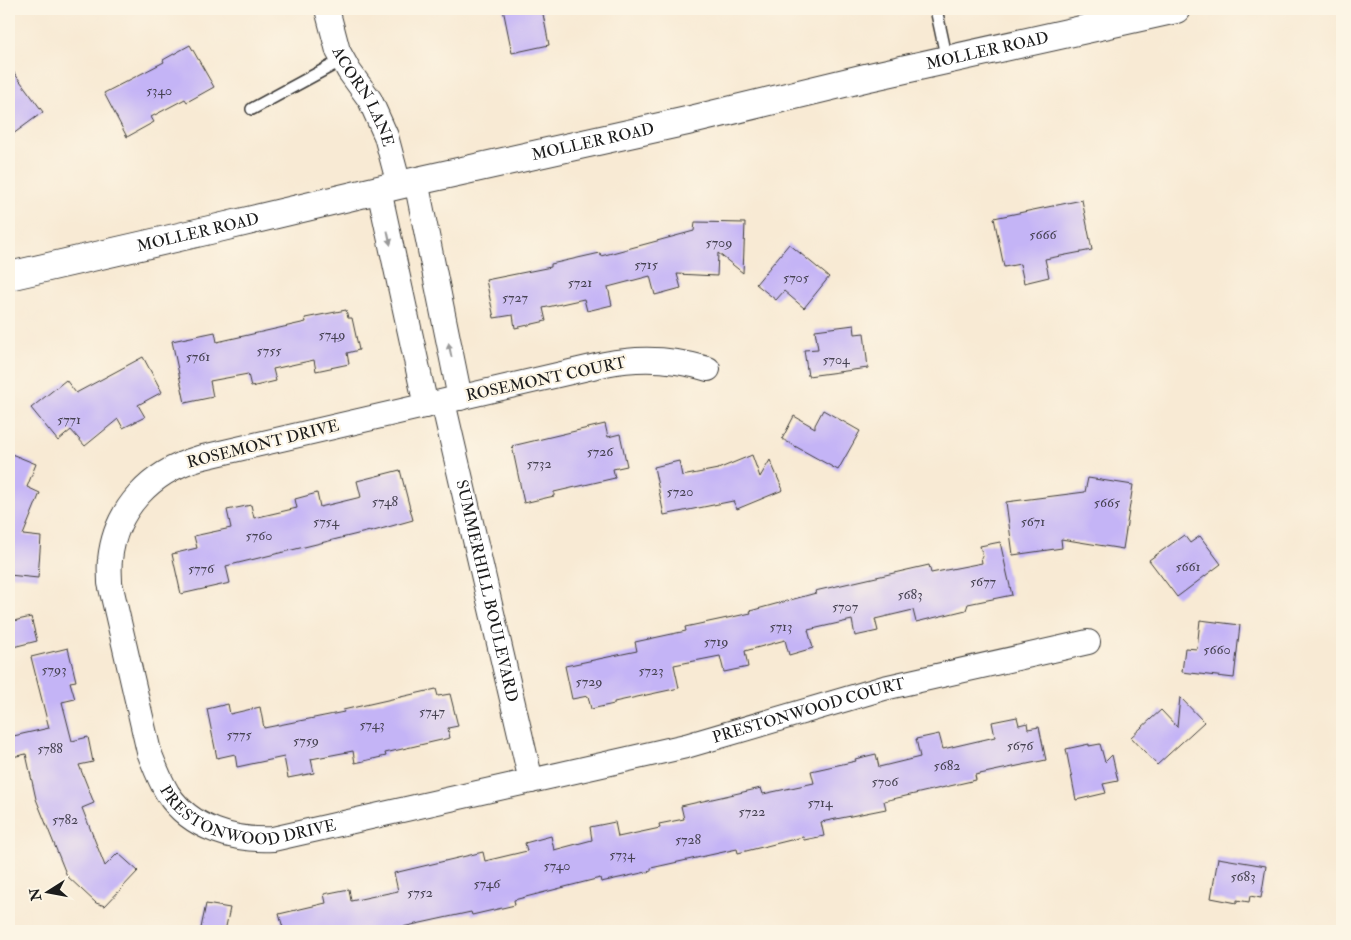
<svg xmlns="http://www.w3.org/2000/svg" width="1351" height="940" viewBox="0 0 1351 940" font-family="'IM FELL Double Pica',serif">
<rect width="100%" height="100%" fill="#fcf5e5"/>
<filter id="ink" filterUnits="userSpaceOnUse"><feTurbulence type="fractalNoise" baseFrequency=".02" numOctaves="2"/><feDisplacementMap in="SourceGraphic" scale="10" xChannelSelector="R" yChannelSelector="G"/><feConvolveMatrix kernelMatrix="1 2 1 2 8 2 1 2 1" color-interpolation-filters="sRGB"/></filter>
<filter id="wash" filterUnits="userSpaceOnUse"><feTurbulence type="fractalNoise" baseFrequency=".0096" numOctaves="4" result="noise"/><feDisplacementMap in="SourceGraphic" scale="20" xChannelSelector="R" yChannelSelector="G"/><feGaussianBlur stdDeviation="1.12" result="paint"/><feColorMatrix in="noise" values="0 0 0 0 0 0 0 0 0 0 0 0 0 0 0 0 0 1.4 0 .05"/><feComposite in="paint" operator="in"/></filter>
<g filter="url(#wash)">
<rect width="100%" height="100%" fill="#f8ead4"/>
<g id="blocks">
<g fill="#c4b4f6">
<polygon points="503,9 542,9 549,45 512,53"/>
<polygon points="190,45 214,87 187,102 185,99 151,117 154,122 127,137 104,93 164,62 163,60"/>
<polygon points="9,66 43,112 9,137"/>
<polygon points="1082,200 1092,250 1045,259 1049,277 1024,283 1020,264 1004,267 994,218"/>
<polygon points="695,222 745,223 743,273 718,253 717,276 677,274 681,288 655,295 650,276 608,287 612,305 587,311 584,299 543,308 546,321 515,328 513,315 494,318 486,280 551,267 551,264 600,253 601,256 694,231"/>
<polygon points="789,244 829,277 804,308 784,291 776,300 756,284"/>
<polygon points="346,310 348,318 352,318 359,350 347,353 349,364 316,371 314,360 273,369 276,381 251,387 248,374 210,381 213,397 185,403 172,341 215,332 217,342 306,322 305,318"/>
<polygon points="854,325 855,334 864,333 868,368 808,376 804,350 818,349 815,330"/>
<polygon points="143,357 162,392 138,405 145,417 123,428 118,419 85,446 71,430 58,441 31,408 66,380 76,393"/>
<polygon points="823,410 860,431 838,470 782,439 794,416 815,428 815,425"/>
<polygon points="605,424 608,437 620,434 627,466 613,469 615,478 554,492 554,496 524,503 512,446"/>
<polygon points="9,453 36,464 27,487 40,493 23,535 41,537 38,578 9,575"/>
<polygon points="752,455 760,477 770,460 783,490 737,509 733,501 664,515 654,467 679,461 682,476 718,469"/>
<polygon points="400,470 413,520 370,532 370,531 226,566 230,583 181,594 172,554 197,548 194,536 231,528 227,510 251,505 254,518 297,508 295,499 317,493 320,507 361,497 357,481"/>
<polygon points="1088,478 1133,485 1123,549 1061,539 1062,548 1013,555 1006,502 1085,492"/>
<polygon points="1184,535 1190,543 1200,536 1221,564 1177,597 1149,560"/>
<polygon points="1000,542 1012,595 968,604 966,610 916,622 913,610 875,619 878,631 855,636 852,620 808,630 813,648 789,655 785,640 745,651 748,667 724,672 720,656 674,665 679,688 614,702 614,704 591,709 588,696 572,699 565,666 637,651 635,642 686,631 685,627 751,613 750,611 816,593 815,591 929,565 931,573 982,563 981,557 983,557 980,546"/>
<polygon points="31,617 37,641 9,648 9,622"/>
<polygon points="1200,620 1240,625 1234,678 1182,672 1185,648 1197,649"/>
<polygon points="68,648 76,681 70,682 75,699 62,702 72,741 88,737 93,762 79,765 94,803 82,808 105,866 118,853 138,871 105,906 96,903 67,876 36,799 26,754 12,757 9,742 9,737 49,728 31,657"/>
<polygon points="436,689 438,696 450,694 458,726 448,728 450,738 385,753 386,756 355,763 353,751 311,759 314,773 288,778 284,757 237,767 235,754 217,758 207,709 228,704 230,714 260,707 264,728 344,712 343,710"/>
<polygon points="1180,697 1204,722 1157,765 1131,737 1161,710 1177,727"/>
<polygon points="1017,717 1019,725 1027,723 1028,729 1039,727 1046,760 975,775 976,780 884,801 886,809 821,822 824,836 804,840 803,837 738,853 737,849 651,868 651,871 601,882 600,878 514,900 515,905 472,915 471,912 384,931 284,931 279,914 326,903 324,894 349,889 351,901 398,891 394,873 483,852 485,861 527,851 525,843 551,836 554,850 592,840 590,827 615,822 618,837 660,828 659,824 684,819 681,806 761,788 763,794 814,783 811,771 856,761 855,759 876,754 879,767 920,757 916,739 939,734 943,749 995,737 992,722"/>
<polygon points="1089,744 1089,746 1100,744 1105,762 1112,755 1118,781 1103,784 1106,793 1076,800 1066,749"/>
<polygon points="1218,858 1266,866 1261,898 1250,896 1249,902 1237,900 1237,903 1211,898"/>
<polygon points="206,904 230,908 225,931 214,931 201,928"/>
</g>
</g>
</g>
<g filter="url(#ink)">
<use href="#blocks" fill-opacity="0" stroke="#3d3b38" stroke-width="1"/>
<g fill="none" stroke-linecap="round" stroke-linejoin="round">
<defs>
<g id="service">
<polyline points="936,9 947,60"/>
<polyline points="252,109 344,59"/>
</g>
<g id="minor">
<path id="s1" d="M327 9 338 51 349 71 370 100 386 136 399 185"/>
<polyline points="416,181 460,398"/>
<polyline points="379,190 426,406"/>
<path id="s2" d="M708 369C675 359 639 357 605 364L199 458C151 472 115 509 110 560 109 567 110 576 110 583L149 752C155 767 160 781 168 794 191 829 235 841 273 839L686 746 884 688 1088 642"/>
<path id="s3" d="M443 402 531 781"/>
</g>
<g id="tertiary">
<path id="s4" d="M9 276 214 229 399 185 687 121 865 78 1176 9"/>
</g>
</defs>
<use href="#service" stroke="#3d3b38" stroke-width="14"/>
<use href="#minor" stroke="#3d3b38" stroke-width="26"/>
<use href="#tertiary" stroke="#3d3b38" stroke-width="30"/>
<use href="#service" stroke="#fff" stroke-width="11"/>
<use href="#minor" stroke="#fff" stroke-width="24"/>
<use href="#tertiary" stroke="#fff" stroke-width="28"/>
</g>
<defs><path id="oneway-solid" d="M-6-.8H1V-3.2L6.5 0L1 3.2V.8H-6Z" transform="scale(1.25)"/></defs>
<g fill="#999">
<use href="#oneway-solid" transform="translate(389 238) rotate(78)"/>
<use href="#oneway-solid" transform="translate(450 350) rotate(-102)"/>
</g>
</g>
<g text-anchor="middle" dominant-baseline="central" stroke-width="4.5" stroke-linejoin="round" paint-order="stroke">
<g font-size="14" fill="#464252">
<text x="159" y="90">5340</text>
<text x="1043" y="234">5666</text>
<text x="719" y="242">5709</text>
<text x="646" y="264">5715</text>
<text x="796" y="277">5705</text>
<text x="580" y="282">5721</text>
<text x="515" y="297">5727</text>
<text x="332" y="334">5749</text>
<text x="269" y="350">5755</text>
<text x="198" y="356">5761</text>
<text x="836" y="359">5704</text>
<text x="69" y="419">5771</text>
<text x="600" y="451">5726</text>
<text x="539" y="463">5732</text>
<text x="680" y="491">5720</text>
<text x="385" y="501">5748</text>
<text x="1107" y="502">5665</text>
<text x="326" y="521">5754</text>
<text x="1033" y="521">5671</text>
<text x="259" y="535">5760</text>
<text x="1188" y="566">5661</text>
<text x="201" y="568">5776</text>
<text x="983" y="581">5677</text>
<text x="910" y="594">5683</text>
<text x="845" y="606">5707</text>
<text x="781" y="626">5713</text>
<text x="716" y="641">5719</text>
<text x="1217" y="649">5660</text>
<text x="54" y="669">5793</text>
<text x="651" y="670">5723</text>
<text x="589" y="681">5729</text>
<text x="432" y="711">5747</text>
<text x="372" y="724">5743</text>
<text x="239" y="734">5775</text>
<text x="306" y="740">5759</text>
<text x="1020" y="745">5676</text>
<text x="50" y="748">5788</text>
<text x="947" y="765">5682</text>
<text x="885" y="781">5706</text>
<text x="820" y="802">5714</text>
<text x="752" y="811">5722</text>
<text x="65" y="819">5782</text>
<text x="688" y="839">5728</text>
<text x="622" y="854">5734</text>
<text x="557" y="865">5740</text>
<text x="1243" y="876">5683</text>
<text x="487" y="883">5746</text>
<text x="420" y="892">5752</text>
</g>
<g font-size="16" fill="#1c1c1c" stroke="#fcf5e5">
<text stroke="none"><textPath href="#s4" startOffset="1004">MOLLER ROAD</textPath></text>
<text stroke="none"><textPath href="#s1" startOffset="96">ACORN LANE</textPath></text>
<text stroke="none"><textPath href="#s4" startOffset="599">MOLLER ROAD</textPath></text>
<text stroke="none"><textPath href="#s4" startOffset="194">MOLLER ROAD</textPath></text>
<text transform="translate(546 379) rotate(-12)">ROSEMONT COURT</text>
<text transform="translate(263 444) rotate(-14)">ROSEMONT DRIVE</text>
<text stroke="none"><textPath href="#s3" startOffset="194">SUMMERHILL BOULEVARD</textPath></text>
<text stroke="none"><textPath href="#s2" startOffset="1578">PRESTONWOOD COURT</textPath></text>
<text stroke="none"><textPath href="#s2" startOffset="995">PRESTONWOOD DRIVE</textPath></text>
</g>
</g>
<rect width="1351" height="940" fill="none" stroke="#fcf5e5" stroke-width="30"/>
<g transform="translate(48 892) rotate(259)" stroke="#fcf5e5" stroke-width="4" paint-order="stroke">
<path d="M0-4L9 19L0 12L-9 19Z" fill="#1c1c1c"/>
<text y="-8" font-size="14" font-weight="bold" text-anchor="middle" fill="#1c1c1c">N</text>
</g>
</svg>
